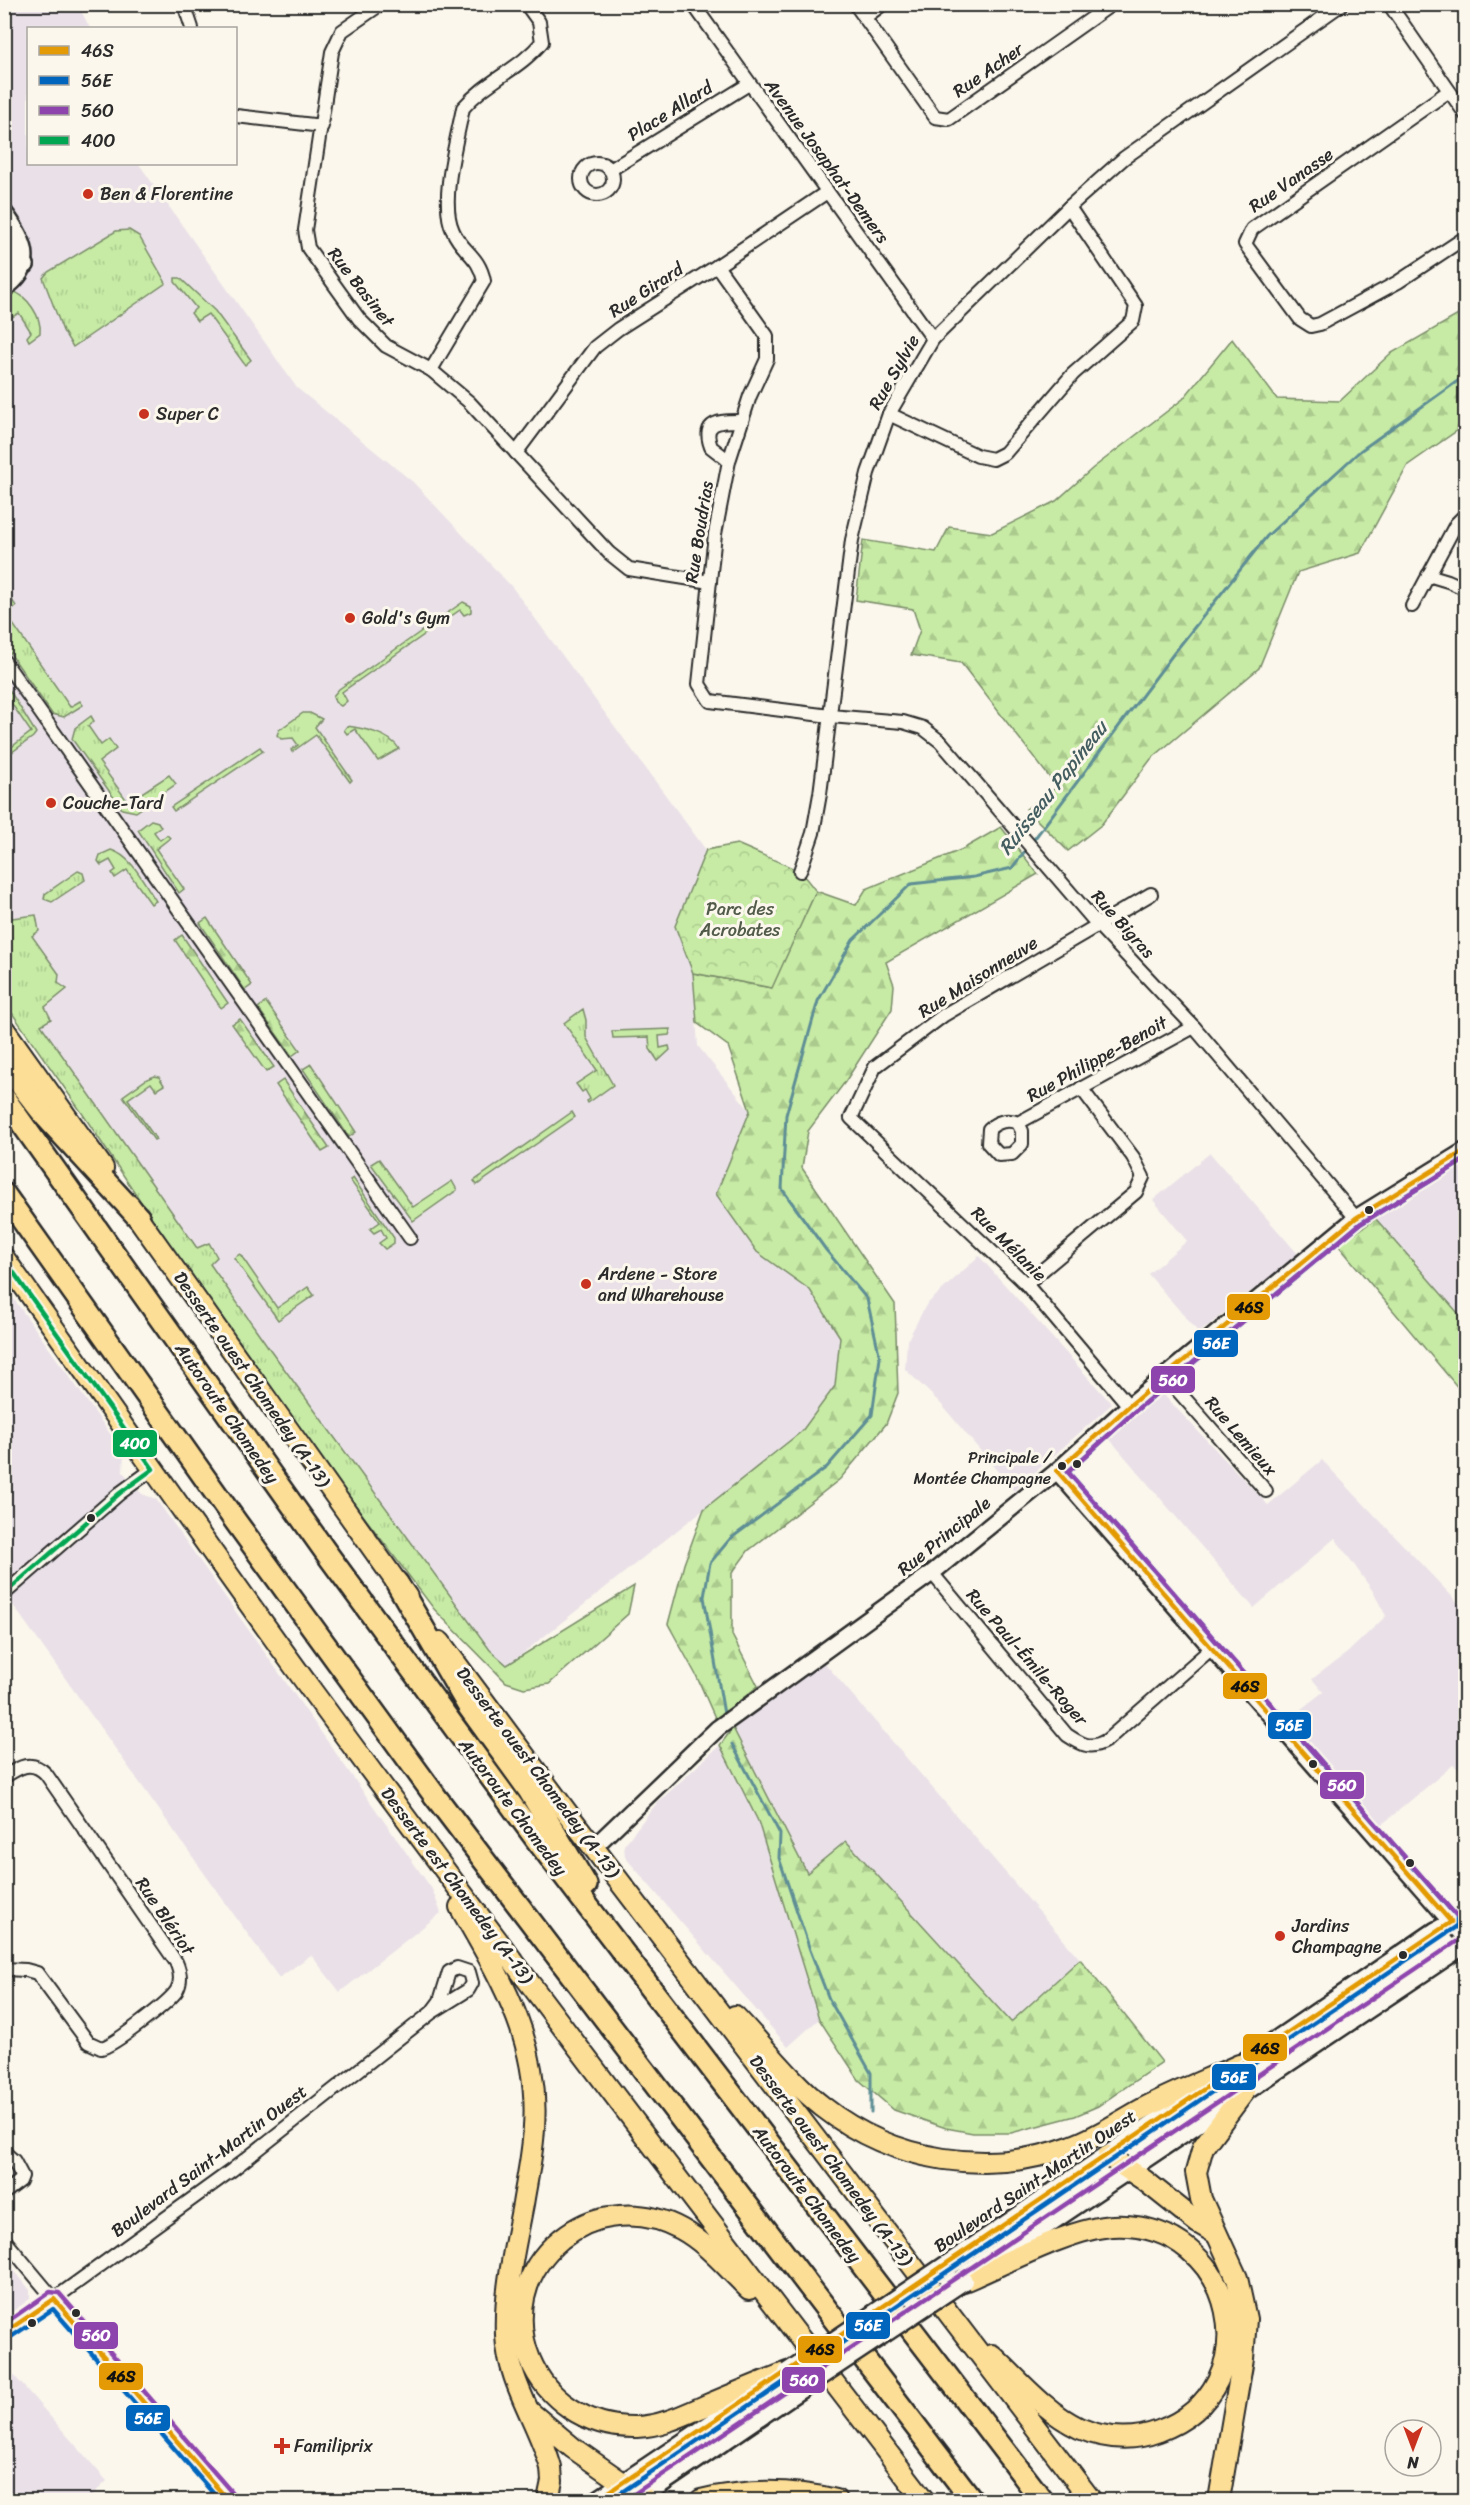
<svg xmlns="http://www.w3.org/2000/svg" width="1470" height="2505" viewBox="0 0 1470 2505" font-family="Sriracha,sans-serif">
<defs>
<pattern id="grass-tufts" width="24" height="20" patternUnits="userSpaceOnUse" patternTransform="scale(1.5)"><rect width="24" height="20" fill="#c7eba5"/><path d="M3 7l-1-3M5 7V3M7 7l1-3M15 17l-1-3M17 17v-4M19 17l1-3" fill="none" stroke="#abca8e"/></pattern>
<pattern id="forest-firs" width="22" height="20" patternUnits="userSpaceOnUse" patternTransform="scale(1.5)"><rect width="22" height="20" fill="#c7eba5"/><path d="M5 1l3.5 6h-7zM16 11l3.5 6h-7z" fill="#abca8e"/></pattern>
<pattern id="park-crowns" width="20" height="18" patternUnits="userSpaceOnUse" patternTransform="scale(1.5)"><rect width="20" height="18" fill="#c7eba5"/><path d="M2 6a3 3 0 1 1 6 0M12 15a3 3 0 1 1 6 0" fill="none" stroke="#abca8e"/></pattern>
</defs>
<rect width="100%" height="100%" fill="#fbf7ec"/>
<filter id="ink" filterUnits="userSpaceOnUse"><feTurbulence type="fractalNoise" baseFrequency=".0167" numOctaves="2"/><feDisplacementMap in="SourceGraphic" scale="12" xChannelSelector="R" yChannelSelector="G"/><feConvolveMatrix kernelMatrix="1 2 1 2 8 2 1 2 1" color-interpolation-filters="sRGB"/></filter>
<g filter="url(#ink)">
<g fill="#eae1e8">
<polygon points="4,5 78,5 90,28 28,28 28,164 139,164 297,388 413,482 512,587 706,850 675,926 693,973 698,1046 750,1111 716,1194 757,1252 810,1290 840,1337 835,1386 802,1431 507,1666 490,1650 269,1348 209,1263 208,1243 197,1249 5,974"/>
<polygon points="1210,1153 1298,1254 1199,1333 1148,1274 1187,1241 1153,1200"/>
<polygon points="1465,1162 1465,1321 1376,1219"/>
<polygon points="979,1256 1112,1404 1014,1491 941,1404 905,1369 907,1341 926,1305"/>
<polygon points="4,1285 124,1453 123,1472 142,1494 156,1499 432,1889 441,1913 340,1992 311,1955 279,1978 5,1594"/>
<polygon points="1161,1392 1268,1505 1322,1460 1465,1610 1465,1773 1453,1765 1379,1827 1287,1720 1323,1692 1312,1679 1347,1653 1386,1616 1372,1590 1335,1538 1254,1608 1107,1436"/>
<polygon points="823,1661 1080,1959 1011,2023 846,1841 807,1873 733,1728"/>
<polygon points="720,1745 758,1821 819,2019 788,2047 625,1857 624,1845 655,1805"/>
<polygon points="4,2258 30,2290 30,2299 5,2317"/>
<polygon points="4,2364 107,2481 87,2500 5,2500"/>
</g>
<g fill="url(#grass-tufts)" stroke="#798b68" stroke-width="1.5">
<polygon points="129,230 139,236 166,283 73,347 63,331 43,278 48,272 116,231"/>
<polygon points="175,278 180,278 215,311 251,360 245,365 208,314 197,321 191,313 196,308 175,282"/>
<path d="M12 291C27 295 42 317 40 333L29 341 27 337 31 332 19 313 5 321 4 296Z"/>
<polygon points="8,594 16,606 6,614 70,707 80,701 83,705 64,717 52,714 5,646 5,596"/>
<polygon points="463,602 471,606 471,612 464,615 460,610 342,692 347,701 341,706 335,702 333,696 339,689"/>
<polygon points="5,683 36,733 33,737 5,757 5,752 31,732 5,694"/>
<polygon points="303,713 310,713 322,719 315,727 352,780 350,782 316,735 292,752 291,750 298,745 293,738 281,739 277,735 279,730"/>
<polygon points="91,716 94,721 88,726 101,745 109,739 116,749 99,762 128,802 169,775 176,784 136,812 122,809 72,739 75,728"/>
<path d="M347 726C363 728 391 734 399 749L378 761 355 729 347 734 344 730Z"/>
<polygon points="260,747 263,751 174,811 171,807"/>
<polygon points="151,820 158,822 161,827 154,832 160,840 167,835 170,838 156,849 184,889 179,893 138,830"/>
<path d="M111 850C132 856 144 883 156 901L151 904 127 870 115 878 112 873 116 870 110 860 101 865 98 861 100 855Z"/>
<polygon points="78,871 83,873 85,880 52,902 44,899 45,894"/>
<polygon points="36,915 39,931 32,936 59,974 58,983 67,989 45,1007 51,1019 41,1025 197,1248 209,1243 217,1257 210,1264 269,1348 490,1650 507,1665 634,1586 628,1614 549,1684 524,1688 506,1682 434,1609 250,1366 82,1113 5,1003 4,919"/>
<polygon points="583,1009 586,1020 586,1037 613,1085 588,1103 587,1101 590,1099 585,1090 582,1092 576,1084 597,1070 564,1023"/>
<polygon points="671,1029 669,1035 659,1036 660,1048 669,1046 670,1050 658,1061 650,1049 649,1037 613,1038 612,1031"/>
<polygon points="155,1076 159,1077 164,1085 156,1090 151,1083 128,1099 156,1139 154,1140 123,1096 147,1079"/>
<polygon points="572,1112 575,1117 477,1185 474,1181"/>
<polygon points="379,1159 413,1207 452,1181 457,1190 413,1221 371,1164"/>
<polygon points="353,1178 394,1238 394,1243 385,1249 379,1243 386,1238 381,1229 374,1233 370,1229 380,1222 350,1180"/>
<polygon points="240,1254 277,1308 308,1287 314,1295 278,1320 234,1258"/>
</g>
<g fill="url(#forest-firs)" stroke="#798b68" stroke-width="1.5">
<polygon points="1465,311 1465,425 1408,465 1360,553 1298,572 1259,668 1151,759 1101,825 1068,851 1026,809 1057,787 961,663 911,655 920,630 913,609 856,600 863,540 936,552 949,527 992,533 1056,501 1093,468 1183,399 1232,339 1277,399 1340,401 1390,354"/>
<polygon points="1001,827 1038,874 886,962 894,985 892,1009 845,1082 808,1131 802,1168 895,1304 898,1393 886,1424 840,1479 748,1551 732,1573 732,1635 758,1686 716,1720 696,1675 668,1624 684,1564 704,1509 802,1431 835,1386 840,1337 810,1290 757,1252 716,1194 750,1111 728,1046 697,1023 693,973 771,988 816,891 856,905 866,889 963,849"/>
<polygon points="207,918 252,985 245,990 200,923"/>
<polygon points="182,935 228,1003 221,1008 175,940"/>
<polygon points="266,1002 300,1050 292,1056 258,1008"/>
<polygon points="240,1019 274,1067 266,1072 232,1024"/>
<polygon points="311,1064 356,1132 349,1137 303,1069"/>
<polygon points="283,1080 329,1148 322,1152 276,1085"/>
<polygon points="1376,1219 1465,1321 1465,1396 1338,1245"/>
<polygon points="733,1728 807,1873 846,1841 1011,2022 1080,1959 1162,2062 1098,2106 1075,2116 1011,2133 973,2133 946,2128 894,2110 859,2080 819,2019 758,1821 720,1745"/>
</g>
<polygon fill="url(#park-crowns)" stroke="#798b68" stroke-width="1.5" points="737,844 800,871 816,891 772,988 693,973 675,926 706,850"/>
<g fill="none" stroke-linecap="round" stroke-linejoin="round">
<g stroke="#5e8e95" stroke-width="3">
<polyline points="1032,842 1174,653 1267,536 1360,451 1466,375"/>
<polyline points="724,1714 704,1597 710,1563 730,1539 827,1467 872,1415 880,1358 867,1299 826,1250 782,1189 786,1115 818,1001 853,940 911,884 974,877 1012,868 1028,847"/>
<polyline points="732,1744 780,1834 779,1858 810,1950 829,1999 871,2073 871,2113"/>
</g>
<defs>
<g id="minor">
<polyline points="184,4 192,28"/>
<polyline points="381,4 342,31 332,52 305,230 308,248 359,319 386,346 431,370 469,402 609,553 629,569 710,582"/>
<polyline points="693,4 933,339"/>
<polyline points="855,4 935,117 949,119 1112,4"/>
<polyline points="1389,4 1466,115"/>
<polyline points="864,18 883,4"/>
<polyline points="1449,91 1252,229 1245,244 1300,319 1311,326 1320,324 1398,282 1466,237"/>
<polyline points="236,116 322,126"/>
<circle cx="597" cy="179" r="16"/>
<polyline points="610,170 749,84"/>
<polyline points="717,266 767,336 767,359 750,396 729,461 715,534 699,684 710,701 830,716 903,722 923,728 941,742 1098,925 1194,1027 1356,1218"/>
<path d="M431 370 484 281C479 255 462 252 453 231 439 202 457 140 463 108 486 81 520 69 542 42L539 22 526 4"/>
<polyline points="889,414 978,456 993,459 1005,453 1073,374 1133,321 1136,306 1069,207"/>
<polyline points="516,453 595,347 618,329 717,266 827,192"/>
<path d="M729 461 711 447C701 420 721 421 742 421"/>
<polyline points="1428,575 1448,581 1466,589"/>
<polyline points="1412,606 1456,524 1466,514"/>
<polyline points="4,661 410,1238"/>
<polyline points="800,871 813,833 820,794 852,540 868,473 889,414 933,339 1069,207 1124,158 1342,4"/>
<path d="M1018 1123 1022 1131V1144L1012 1154 999 1155 988 1143 989 1129C996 1122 1008 1118 1018 1123L1194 1027"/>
<polyline points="1026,1284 1136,1192 1143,1177 1133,1157 1081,1088"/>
<polyline points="1165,1376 1266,1491"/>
<polyline points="1129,1406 1026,1284 851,1118 875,1067 944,1015 1151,894"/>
<path d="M932 1573 1067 1735C1082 1745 1091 1750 1107 1740L1212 1648"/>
<polyline points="4,1594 120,1493 153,1469"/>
<path d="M4 1777C19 1767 32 1759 46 1774L176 1962C180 1971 182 1981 177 1990 171 2001 113 2046 101 2048L88 2042 37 1973 26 1970 4 1969"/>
<polyline points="4,2152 14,2161 22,2176 20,2181 4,2193"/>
<polyline points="4,2239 54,2299 232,2170 431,2013 468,1990 472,1983 469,1972 457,1968 449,1972 440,2001 431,2013"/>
</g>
<g id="tertiary">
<path d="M4 212C25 240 38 266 4 289"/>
<polyline points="4,241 26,265"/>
<polyline points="4,271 26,265"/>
<polyline points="1057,1471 1466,1939"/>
<polyline points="594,1847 718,1728 932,1573 1057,1471 1129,1406 1356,1218 1466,1150"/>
</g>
<g id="secondary">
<polyline points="950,2262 1435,1931 1466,1914"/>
<polyline points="992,2262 1466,1944"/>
<polyline points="4,2333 54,2299 228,2500"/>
<polyline points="597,2500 765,2387"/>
<polyline points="638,2500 800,2390"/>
</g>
<g id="primary">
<polyline points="4,1029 103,1168"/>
<polyline points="129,1205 407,1597"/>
<path d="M4 1258C108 1404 210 1551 315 1695 514 1966 719 2233 924 2500"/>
<polyline points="440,1642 571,1818 1091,2500"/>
<path d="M460 1907C501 1979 540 2041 534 2127 533 2153 527 2179 523 2204 515 2247 504 2291 506 2335 508 2383 539 2423 551 2468L552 2481 548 2500"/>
<path d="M735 2016C763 2045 792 2083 823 2107 893 2162 989 2177 1072 2146 1098 2137 1120 2121 1144 2108 1175 2092 1208 2079 1239 2065"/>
<polyline points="1108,2156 1144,2180 1198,2223 1215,2233"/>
<path d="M964 2281C1005 2264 1071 2228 1113 2226 1237 2220 1274 2389 1159 2431 1133 2441 1105 2439 1079 2428 1045 2412 1019 2380 992 2355"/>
<path d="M749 2289C727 2268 707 2243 681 2229 659 2217 635 2213 610 2217 592 2219 575 2228 561 2239 480 2306 534 2430 637 2427 662 2426 684 2415 707 2405 733 2394 760 2383 787 2372"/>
<polyline points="530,2412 573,2448 643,2497"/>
<path d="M701 2500C746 2489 791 2489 836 2500"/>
<polyline points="1219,2500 1243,2359 1246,2319 1237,2278 1201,2199 1196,2172 1203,2147 1244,2092"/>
</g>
<g id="motorway">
<polyline points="4,1063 47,1118 139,1218"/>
<polyline points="4,1098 325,1551 537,1840 1042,2500"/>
<polyline points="4,1194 236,1522 435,1796 972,2500"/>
<polyline points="397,1583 469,1707 529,1790 586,1885"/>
</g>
</defs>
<use href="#minor" stroke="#2b2b2b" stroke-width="16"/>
<use href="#tertiary" stroke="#2b2b2b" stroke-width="20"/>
<use href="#secondary" stroke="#2b2b2b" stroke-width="21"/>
<use href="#primary" stroke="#2b2b2b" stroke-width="24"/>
<use href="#motorway" stroke="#2b2b2b" stroke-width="26"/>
<use href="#minor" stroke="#fbf7ec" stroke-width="12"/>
<use href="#tertiary" stroke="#fbf7ec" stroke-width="15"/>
<use href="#secondary" stroke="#fbf7ec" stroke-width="16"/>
<use href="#primary" stroke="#fdde96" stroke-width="20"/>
<use href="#motorway" stroke="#fdde96" stroke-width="21"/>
<defs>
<g id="secondary-bridge">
<polyline points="787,2372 950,2262"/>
<polyline points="800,2390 964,2281"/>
</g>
</defs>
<use href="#secondary-bridge" stroke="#2b2b2b" stroke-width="21" stroke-linecap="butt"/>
<use href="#secondary-bridge" stroke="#fbf7ec" stroke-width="16"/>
<defs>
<g id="bus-1">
<polyline points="4,2333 54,2299 228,2500"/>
<polyline points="597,2500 1451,1922 1057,1471 1129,1406 1356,1218 1466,1150"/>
</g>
<g id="bus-2">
<polyline points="8,2339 53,2309 219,2500"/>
<polyline points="610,2500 1457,1926 1457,1917 1068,1472 1134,1412 1360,1224 1466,1159"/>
</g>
<g id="bus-3">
<polyline points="1466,1159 1360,1224 1134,1412 1068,1472 1466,1927"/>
<polyline points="4,2324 50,2292 59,2293 234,2495"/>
<polyline points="634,2494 1462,1938"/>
</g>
<polyline id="bus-4" points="4,1259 153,1469 120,1493 4,1594"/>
</defs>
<use href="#bus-1" stroke="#fbf7ec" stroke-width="9"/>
<use href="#bus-2" stroke="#fbf7ec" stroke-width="9"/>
<use href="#bus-3" stroke="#fbf7ec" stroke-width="9"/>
<use href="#bus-4" stroke="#fbf7ec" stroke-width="9"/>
<use href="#bus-1" stroke="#e39a04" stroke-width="4.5"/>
<use href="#bus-2" stroke="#0065bd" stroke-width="4.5"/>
<use href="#bus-3" stroke="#8e44ad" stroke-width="4.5"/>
<use href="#bus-4" stroke="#00a651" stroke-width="4.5"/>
</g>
</g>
<g fill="#c8321e" stroke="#fbf7ec" stroke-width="2">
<circle cx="88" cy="194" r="6"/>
<circle cx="144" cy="414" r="6"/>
<circle cx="350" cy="618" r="6"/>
<circle cx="51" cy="803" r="6"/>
<circle cx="586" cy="1284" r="6"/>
<circle cx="1280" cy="1936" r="6"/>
<path d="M279 2437h6v6h6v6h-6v6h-6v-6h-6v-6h6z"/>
</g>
<g fill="#2b2b2b" stroke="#fbf7ec" stroke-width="2">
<circle cx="1369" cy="1210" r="5"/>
<circle cx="1077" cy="1464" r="5"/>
<circle cx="1062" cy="1466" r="5"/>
<circle cx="91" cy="1518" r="5"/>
<circle cx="1313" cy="1764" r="5"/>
<circle cx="1410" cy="1863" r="5"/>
<circle cx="1403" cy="1955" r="5"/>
<circle cx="76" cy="2313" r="5"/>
<circle cx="32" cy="2323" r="5"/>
</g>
<g text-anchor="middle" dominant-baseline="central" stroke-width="6" stroke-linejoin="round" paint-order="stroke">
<g font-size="16" fill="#2b2b2b" stroke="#fbf7ec" text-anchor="end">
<text x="1051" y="1457">Principale /<tspan x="1051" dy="21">Montée Champagne</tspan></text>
</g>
<g font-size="18" fill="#2b2b2b" stroke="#fbf7ec">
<text transform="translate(988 70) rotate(-35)">Rue Acher</text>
<text transform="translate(670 111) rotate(-32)">Place Allard</text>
<text transform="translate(827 161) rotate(54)">Avenue Josaphat-Demers</text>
<text transform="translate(1291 180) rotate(-35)">Rue Vanasse</text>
<text transform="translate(361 287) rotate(52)">Rue Basinet</text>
<text transform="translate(646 290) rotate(-33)">Rue Girard</text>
<text transform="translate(894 372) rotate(-60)">Rue Sylvie</text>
<text transform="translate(699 532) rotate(-81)">Rue Boudrias</text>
<text transform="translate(1123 924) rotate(48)">Rue Bigras</text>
<text transform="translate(978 977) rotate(-32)">Rue Maisonneuve</text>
<text transform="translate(1097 1059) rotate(-29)">Rue Philippe-Benoit</text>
<text transform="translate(1009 1244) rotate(45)">Rue Mélanie</text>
<text transform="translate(252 1379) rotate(55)">Desserte ouest Chomedey (A-13)</text>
<text transform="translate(227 1413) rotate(55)">Autoroute Chomedey</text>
<text transform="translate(1241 1436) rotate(49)">Rue Lemieux</text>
<text transform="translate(944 1536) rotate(-39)">Rue Principale</text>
<text transform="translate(1027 1657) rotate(49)">Rue Paul-Émile-Roger</text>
<text transform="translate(538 1772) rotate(53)">Desserte ouest Chomedey (A-13)</text>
<text transform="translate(513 1807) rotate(53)">Autoroute Chomedey</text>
<text transform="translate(457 1885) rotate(53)">Desserte est Chomedey (A-13)</text>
<text transform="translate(165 1916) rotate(56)">Rue Blériot</text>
<text transform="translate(831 2160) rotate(53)">Desserte ouest Chomedey (A-13)</text>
<text transform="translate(209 2161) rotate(-37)">Boulevard Saint-Martin Ouest</text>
<text transform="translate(1035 2181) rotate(-34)">Boulevard Saint-Martin Ouest</text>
<text transform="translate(807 2194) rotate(53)">Autoroute Chomedey</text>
</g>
<g font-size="18" fill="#2b2b2b" stroke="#fbf7ec" text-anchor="start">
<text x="100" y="194">Ben &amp; Florentine</text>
<text x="156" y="414">Super C</text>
<text x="362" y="618">Gold's Gym</text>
<text x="63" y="803">Couche-Tard</text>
<text x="598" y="1274">Ardene - Store<tspan x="598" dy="21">and Wharehouse</tspan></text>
<text x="1292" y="1926">Jardins<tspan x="1292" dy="21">Champagne</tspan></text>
<text x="294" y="2446">Familiprix</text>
</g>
<g font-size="18" fill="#525b4a" stroke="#fbf7ec">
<text x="740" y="909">Parc des<tspan x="740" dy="21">Acrobates</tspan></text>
</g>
<g font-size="20" font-style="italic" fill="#445d60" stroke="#fbf7ec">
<text transform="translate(1053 788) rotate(-52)">Ruisseau Papineau</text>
</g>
</g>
<g stroke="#fbf7ec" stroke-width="2">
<rect x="1226" y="1293" width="45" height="28" rx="6" fill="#e39a04"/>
<rect x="1193" y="1329" width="46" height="29" rx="6" fill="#0065bd"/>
<rect x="1150" y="1365" width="46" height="29" rx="6" fill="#8e44ad"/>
<rect x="112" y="1429" width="46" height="29" rx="6" fill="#00a651"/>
<rect x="1222" y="1672" width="46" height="28" rx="6" fill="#e39a04"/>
<rect x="1267" y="1711" width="45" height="29" rx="6" fill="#0065bd"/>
<rect x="1319" y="1771" width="46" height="29" rx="6" fill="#8e44ad"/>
<rect x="1242" y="2033" width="46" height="29" rx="6" fill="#e39a04"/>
<rect x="1211" y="2063" width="46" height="28" rx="6" fill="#0065bd"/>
<rect x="845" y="2311" width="46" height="29" rx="6" fill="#0065bd"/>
<rect x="73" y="2321" width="46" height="29" rx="6" fill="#8e44ad"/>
<rect x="797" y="2335" width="46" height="29" rx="6" fill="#e39a04"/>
<rect x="98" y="2362" width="46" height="29" rx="6" fill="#e39a04"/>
<rect x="781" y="2366" width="45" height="28" rx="6" fill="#8e44ad"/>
<rect x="125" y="2404" width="46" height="28" rx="6" fill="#0065bd"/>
</g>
<g font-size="16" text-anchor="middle" font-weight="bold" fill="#fff">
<text x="1216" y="1349">56E</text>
<text x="1173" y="1386">56O</text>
<text x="135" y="1449">40O</text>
<text x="1289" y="1731">56E</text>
<text x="1342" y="1791">56O</text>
<text x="1234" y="2083">56E</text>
<text x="868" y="2331">56E</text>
<text x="96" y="2341">56O</text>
<text x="804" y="2386">56O</text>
<text x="148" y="2424">56E</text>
</g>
<g font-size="16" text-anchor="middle" font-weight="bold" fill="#111">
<text x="1249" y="1313">46S</text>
<text x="1245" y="1692">46S</text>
<text x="1265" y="2054">46S</text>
<text x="820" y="2355">46S</text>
<text x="121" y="2382">46S</text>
</g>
<rect width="1470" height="2505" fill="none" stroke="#fbf7ec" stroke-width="24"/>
<rect x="12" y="12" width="1446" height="2481" fill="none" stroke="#2b2b2b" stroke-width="2" filter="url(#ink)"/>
<rect x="27" y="27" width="210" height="138" fill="#fbf7ec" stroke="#a8a59f" stroke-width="1.5"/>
<rect x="39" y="46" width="30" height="9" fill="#e39a04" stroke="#a8a59f" stroke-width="1.5"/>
<text x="81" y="57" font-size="18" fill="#2b2b2b">46S</text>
<rect x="39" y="76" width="30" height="9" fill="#0065bd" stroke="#a8a59f" stroke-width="1.5"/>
<text x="81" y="87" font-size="18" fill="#2b2b2b">56E</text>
<rect x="39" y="106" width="30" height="9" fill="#8e44ad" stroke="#a8a59f" stroke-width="1.5"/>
<text x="81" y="117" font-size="18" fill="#2b2b2b">56O</text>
<rect x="39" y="136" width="30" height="9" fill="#00a651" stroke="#a8a59f" stroke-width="1.5"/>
<text x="81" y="147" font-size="18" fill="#2b2b2b">40O</text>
<g transform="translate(1413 2448) rotate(180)"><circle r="28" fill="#fbf7ec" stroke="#a8a59f" stroke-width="1.5"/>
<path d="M0-4.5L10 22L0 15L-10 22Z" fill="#c8321e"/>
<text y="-9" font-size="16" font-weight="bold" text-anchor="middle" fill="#2b2b2b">N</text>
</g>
</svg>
